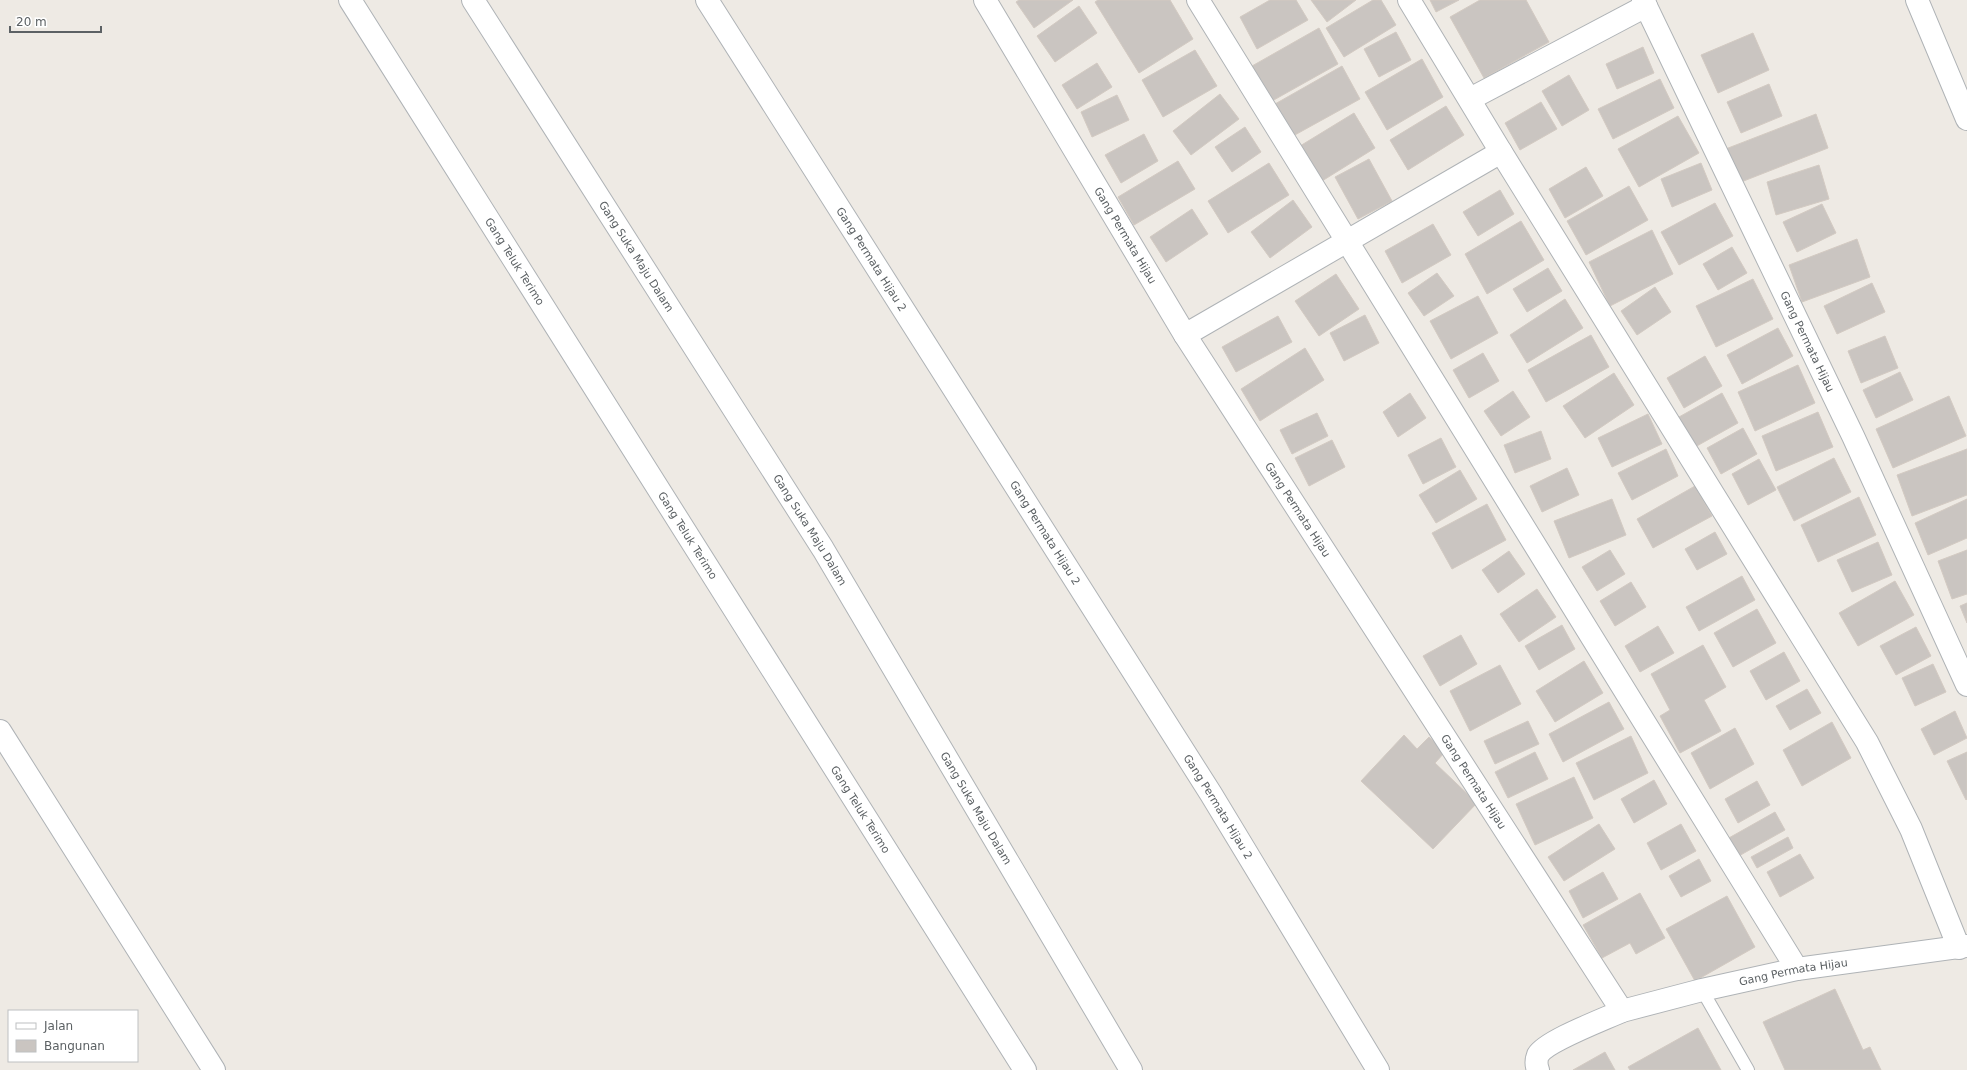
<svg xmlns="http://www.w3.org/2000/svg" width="1967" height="1070" viewBox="0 0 1967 1070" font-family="'DejaVu Sans',sans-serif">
<rect width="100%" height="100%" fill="#eeeae4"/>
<g fill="#cac5c1" stroke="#d3cac2">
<polygon points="1019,0 1073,0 1034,28 1016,2"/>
<polygon points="1098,0 1170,0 1193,39 1139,73 1095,2"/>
<polygon points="1270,0 1296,0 1308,20 1257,49 1240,17"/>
<polygon points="1311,0 1356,0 1327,22"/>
<polygon points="1373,0 1381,0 1396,25 1344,57 1326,28"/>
<polygon points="1430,0 1459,0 1436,12"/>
<polygon points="1480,0 1526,0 1549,42 1484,78 1450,17"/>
<polygon points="1079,6 1097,33 1055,62 1037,36"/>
<polygon points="1319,28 1338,64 1272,101 1252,66"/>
<polygon points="1396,32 1411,60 1379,77 1364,49"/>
<polygon points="1753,33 1769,70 1718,93 1701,55"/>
<polygon points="1643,47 1654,73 1617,89 1606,64"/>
<polygon points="1195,50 1217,86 1163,117 1142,80"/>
<polygon points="1422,59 1443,97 1387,130 1365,92"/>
<polygon points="1097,63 1112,87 1077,109 1062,85"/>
<polygon points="1342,66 1360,99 1293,136 1275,104"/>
<polygon points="1569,75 1589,110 1562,126 1542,91"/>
<polygon points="1660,79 1674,108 1613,139 1598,109"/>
<polygon points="1769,84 1782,116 1741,133 1727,102"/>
<polygon points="1220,94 1239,119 1191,155 1173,131"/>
<polygon points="1117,95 1129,120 1092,137 1081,112"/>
<polygon points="1541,102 1557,129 1520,150 1505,123"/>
<polygon points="1446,106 1464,135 1408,170 1390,140"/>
<polygon points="1354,113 1375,148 1322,181 1300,146"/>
<polygon points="1816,114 1828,148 1736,184 1723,150"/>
<polygon points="1678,116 1699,153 1639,187 1618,149"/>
<polygon points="1245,127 1261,152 1232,172 1215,147"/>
<polygon points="1144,134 1158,161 1121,183 1105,155"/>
<polygon points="1369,159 1392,201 1358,219 1335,177"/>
<polygon points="1178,161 1195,189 1134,225 1118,197"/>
<polygon points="1269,163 1289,195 1228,233 1208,201"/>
<polygon points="1701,163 1712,190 1672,207 1661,179"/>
<polygon points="1819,165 1829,199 1776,215 1767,182"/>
<polygon points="1586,167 1603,196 1565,218 1549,189"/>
<polygon points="1629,186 1648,220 1586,255 1567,221"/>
<polygon points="1500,190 1514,214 1478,236 1463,212"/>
<polygon points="1293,200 1312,227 1270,258 1251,232"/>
<polygon points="1715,203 1733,236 1679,265 1661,232"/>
<polygon points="1822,204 1836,233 1797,252 1783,222"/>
<polygon points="1192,209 1208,234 1166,262 1150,237"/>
<polygon points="1521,221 1544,260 1487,294 1465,254"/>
<polygon points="1433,224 1451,255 1402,283 1385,251"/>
<polygon points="1652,230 1673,274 1610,306 1589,262"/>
<polygon points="1857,239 1870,277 1802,302 1789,265"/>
<polygon points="1732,247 1747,273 1718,290 1703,264"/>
<polygon points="1548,268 1562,291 1527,312 1513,289"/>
<polygon points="1437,273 1454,296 1424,316 1408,293"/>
<polygon points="1336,274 1359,309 1319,336 1295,301"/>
<polygon points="1753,279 1773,319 1716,347 1696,306"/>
<polygon points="1872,283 1885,312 1837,334 1824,306"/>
<polygon points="1655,287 1671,312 1637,335 1621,311"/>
<polygon points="1478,296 1498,333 1451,359 1430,321"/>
<polygon points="1565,299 1583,328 1527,363 1510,335"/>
<polygon points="1365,315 1379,343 1344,361 1330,333"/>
<polygon points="1278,316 1292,342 1236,372 1222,347"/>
<polygon points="1778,328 1793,356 1742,384 1727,355"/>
<polygon points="1591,335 1609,367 1546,402 1528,370"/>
<polygon points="1885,336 1898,368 1861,383 1848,351"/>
<polygon points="1305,348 1324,380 1260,421 1241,389"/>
<polygon points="1483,353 1499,381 1469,398 1453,370"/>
<polygon points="1705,356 1722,386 1684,408 1667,378"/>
<polygon points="1798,365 1815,403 1755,431 1738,392"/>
<polygon points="1900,372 1913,400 1876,418 1863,390"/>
<polygon points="1614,373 1634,405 1585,438 1563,406"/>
<polygon points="1513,391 1530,417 1501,436 1484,411"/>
<polygon points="1410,393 1426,418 1398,437 1383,412"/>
<polygon points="1722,393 1738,423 1695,447 1679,417"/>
<polygon points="1949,396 1966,436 1893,468 1876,429"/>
<polygon points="1818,412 1833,447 1776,471 1762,436"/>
<polygon points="1317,413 1328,436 1292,454 1280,430"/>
<polygon points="1648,414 1662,444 1612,467 1598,438"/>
<polygon points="1743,428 1757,454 1721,474 1707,448"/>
<polygon points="1541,431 1551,459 1515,473 1504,445"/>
<polygon points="1441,438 1456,467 1423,484 1408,455"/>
<polygon points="1332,440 1345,467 1309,486 1295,458"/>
<polygon points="1666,449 1678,476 1632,500 1618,473"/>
<polygon points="1967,449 1967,495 1912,516 1897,475"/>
<polygon points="1834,458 1851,492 1794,521 1777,487"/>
<polygon points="1759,459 1776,490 1748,505 1732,474"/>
<polygon points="1567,468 1579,495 1542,512 1530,486"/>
<polygon points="1460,470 1477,499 1436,523 1419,495"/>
<polygon points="1695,486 1712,516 1653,548 1637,519"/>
<polygon points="1859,497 1876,535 1818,562 1801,525"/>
<polygon points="1612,499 1626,535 1569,558 1554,521"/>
<polygon points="1967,499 1967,538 1928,555 1915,523"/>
<polygon points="1487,504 1506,540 1452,569 1432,533"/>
<polygon points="1715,532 1727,554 1697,570 1685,549"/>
<polygon points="1878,542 1892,575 1852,592 1837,560"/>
<polygon points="1610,550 1625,574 1597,591 1582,567"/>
<polygon points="1967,550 1967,594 1952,599 1938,561"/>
<polygon points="1509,551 1525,574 1498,593 1482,570"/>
<polygon points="1742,576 1755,600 1699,631 1686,607"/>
<polygon points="1895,581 1914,615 1858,646 1839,613"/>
<polygon points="1631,582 1646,607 1615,626 1600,601"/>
<polygon points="1537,589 1556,617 1519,642 1500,614"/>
<polygon points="1967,603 1967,623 1960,606"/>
<polygon points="1757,609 1776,643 1733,667 1714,633"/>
<polygon points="1562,625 1575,649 1539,670 1525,646"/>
<polygon points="1658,626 1674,653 1640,672 1625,646"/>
<polygon points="1916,627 1931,656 1896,675 1880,646"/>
<polygon points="1461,635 1477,664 1440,686 1423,656"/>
<polygon points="1703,645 1726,687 1704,700 1721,731 1680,753 1660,716 1670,710 1651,674"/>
<polygon points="1784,652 1800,681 1766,700 1750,671"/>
<polygon points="1584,661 1603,693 1555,722 1536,691"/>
<polygon points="1933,664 1946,692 1915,706 1902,678"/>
<polygon points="1500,665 1521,704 1470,731 1450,691"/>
<polygon points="1807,689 1821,713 1790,730 1776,706"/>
<polygon points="1609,702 1624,729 1563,762 1549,734"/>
<polygon points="1955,711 1967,738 1934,755 1921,729"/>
<polygon points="1528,721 1539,744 1495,764 1484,741"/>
<polygon points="1832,722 1851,758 1802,786 1783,750"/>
<polygon points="1735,728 1754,764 1710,789 1691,753"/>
<polygon points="1404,735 1417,749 1429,737 1445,752 1435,763 1477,803 1433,849 1361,781"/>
<polygon points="1631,736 1648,773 1594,800 1576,763"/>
<polygon points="1535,752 1548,779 1508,798 1495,772"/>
<polygon points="1967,752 1967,799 1966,800 1947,761"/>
<polygon points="1574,777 1593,818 1535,845 1516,804"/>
<polygon points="1654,780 1667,804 1634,823 1621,799"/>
<polygon points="1757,781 1770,805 1738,823 1725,799"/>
<polygon points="1775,812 1785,830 1737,857 1727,839"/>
<polygon points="1599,824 1615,849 1564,881 1548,857"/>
<polygon points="1681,824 1696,851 1661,870 1647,843"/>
<polygon points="1788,837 1793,848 1757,868 1751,857"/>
<polygon points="1800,854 1814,878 1780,897 1767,872"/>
<polygon points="1699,859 1711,881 1681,897 1669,876"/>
<polygon points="1603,872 1618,899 1583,918 1569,891"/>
<polygon points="1640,893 1665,938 1636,954 1630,943 1602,958 1583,925"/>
<polygon points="1727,896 1755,947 1695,981 1666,929"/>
<polygon points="1835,989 1863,1050 1870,1047 1881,1070 1785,1070 1763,1022"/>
<polygon points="1698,1028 1721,1070 1630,1070 1628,1067"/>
<polygon points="1605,1052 1615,1070 1573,1070"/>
</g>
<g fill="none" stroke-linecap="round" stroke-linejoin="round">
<defs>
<polyline id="lane" points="1702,990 1748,1070"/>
<g id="street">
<path id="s1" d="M350 0 1025 1070"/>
<path id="s2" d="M473 0 823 549 1131 1070"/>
<path id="s3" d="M707 0 1211 794 1378 1070"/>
<path id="s4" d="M985 0 1185 335 1622 1011 1702 990 1797 969 1967 946"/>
<polyline points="1198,0 1797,969"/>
<polyline points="1409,0 1501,152 1867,742 1911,829 1959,948"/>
<path id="s5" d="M1643 0 1853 436 1967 685"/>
<polyline points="1917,0 1967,119"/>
<polyline points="1470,99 1646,6"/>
<polyline points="1185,335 1501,152"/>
<polyline points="0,731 214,1070"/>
<path d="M1538 1070C1536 1065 1536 1060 1538 1055 1546 1041 1605 1019 1622 1011"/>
</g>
</defs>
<use href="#lane" stroke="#afb3b6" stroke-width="14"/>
<use href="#street" stroke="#afb3b6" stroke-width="24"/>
<use href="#lane" stroke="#fff" stroke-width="12"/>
<use href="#street" stroke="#fff" stroke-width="22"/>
</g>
<g text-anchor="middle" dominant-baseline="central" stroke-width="3" stroke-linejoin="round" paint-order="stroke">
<g font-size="11" fill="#5c6164" stroke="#fff">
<text stroke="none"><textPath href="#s4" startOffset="274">Gang Permata Hijau</textPath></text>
<text stroke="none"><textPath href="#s2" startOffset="304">Gang Suka Maju Dalam</textPath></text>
<text stroke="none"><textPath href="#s3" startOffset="307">Gang Permata Hijau 2</textPath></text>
<text stroke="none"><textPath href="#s1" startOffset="309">Gang Teluk Terimo</textPath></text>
<text stroke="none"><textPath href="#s5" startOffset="379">Gang Permata Hijau</textPath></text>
<text stroke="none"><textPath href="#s4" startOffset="598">Gang Permata Hijau</textPath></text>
<text stroke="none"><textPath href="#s2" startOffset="628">Gang Suka Maju Dalam</textPath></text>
<text stroke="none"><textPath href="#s3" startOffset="631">Gang Permata Hijau 2</textPath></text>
<text stroke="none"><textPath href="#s1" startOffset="633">Gang Teluk Terimo</textPath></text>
<text stroke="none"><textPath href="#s4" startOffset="922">Gang Permata Hijau</textPath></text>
<text stroke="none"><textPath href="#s3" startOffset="955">Gang Permata Hijau 2</textPath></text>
<text stroke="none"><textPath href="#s2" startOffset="952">Gang Suka Maju Dalam</textPath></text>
<text stroke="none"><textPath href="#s1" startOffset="957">Gang Teluk Terimo</textPath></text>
<text stroke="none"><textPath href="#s4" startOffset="1371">Gang Permata Hijau</textPath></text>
</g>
</g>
<rect x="8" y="1010" width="130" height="52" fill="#ffffff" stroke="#bec0c1"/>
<rect x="16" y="1023" width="20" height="6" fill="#ffffff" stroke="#bec0c1"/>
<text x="44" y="1030" font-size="12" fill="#5c6164">Jalan</text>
<rect x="16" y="1040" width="20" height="12" fill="#cac5c1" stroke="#bec0c1"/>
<text x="44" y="1050" font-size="12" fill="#5c6164">Bangunan</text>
<path d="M10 26v6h91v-6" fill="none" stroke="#5c6164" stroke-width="2"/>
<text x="16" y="26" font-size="12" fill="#5c6164" stroke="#ffffff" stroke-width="3" paint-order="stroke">20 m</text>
</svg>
